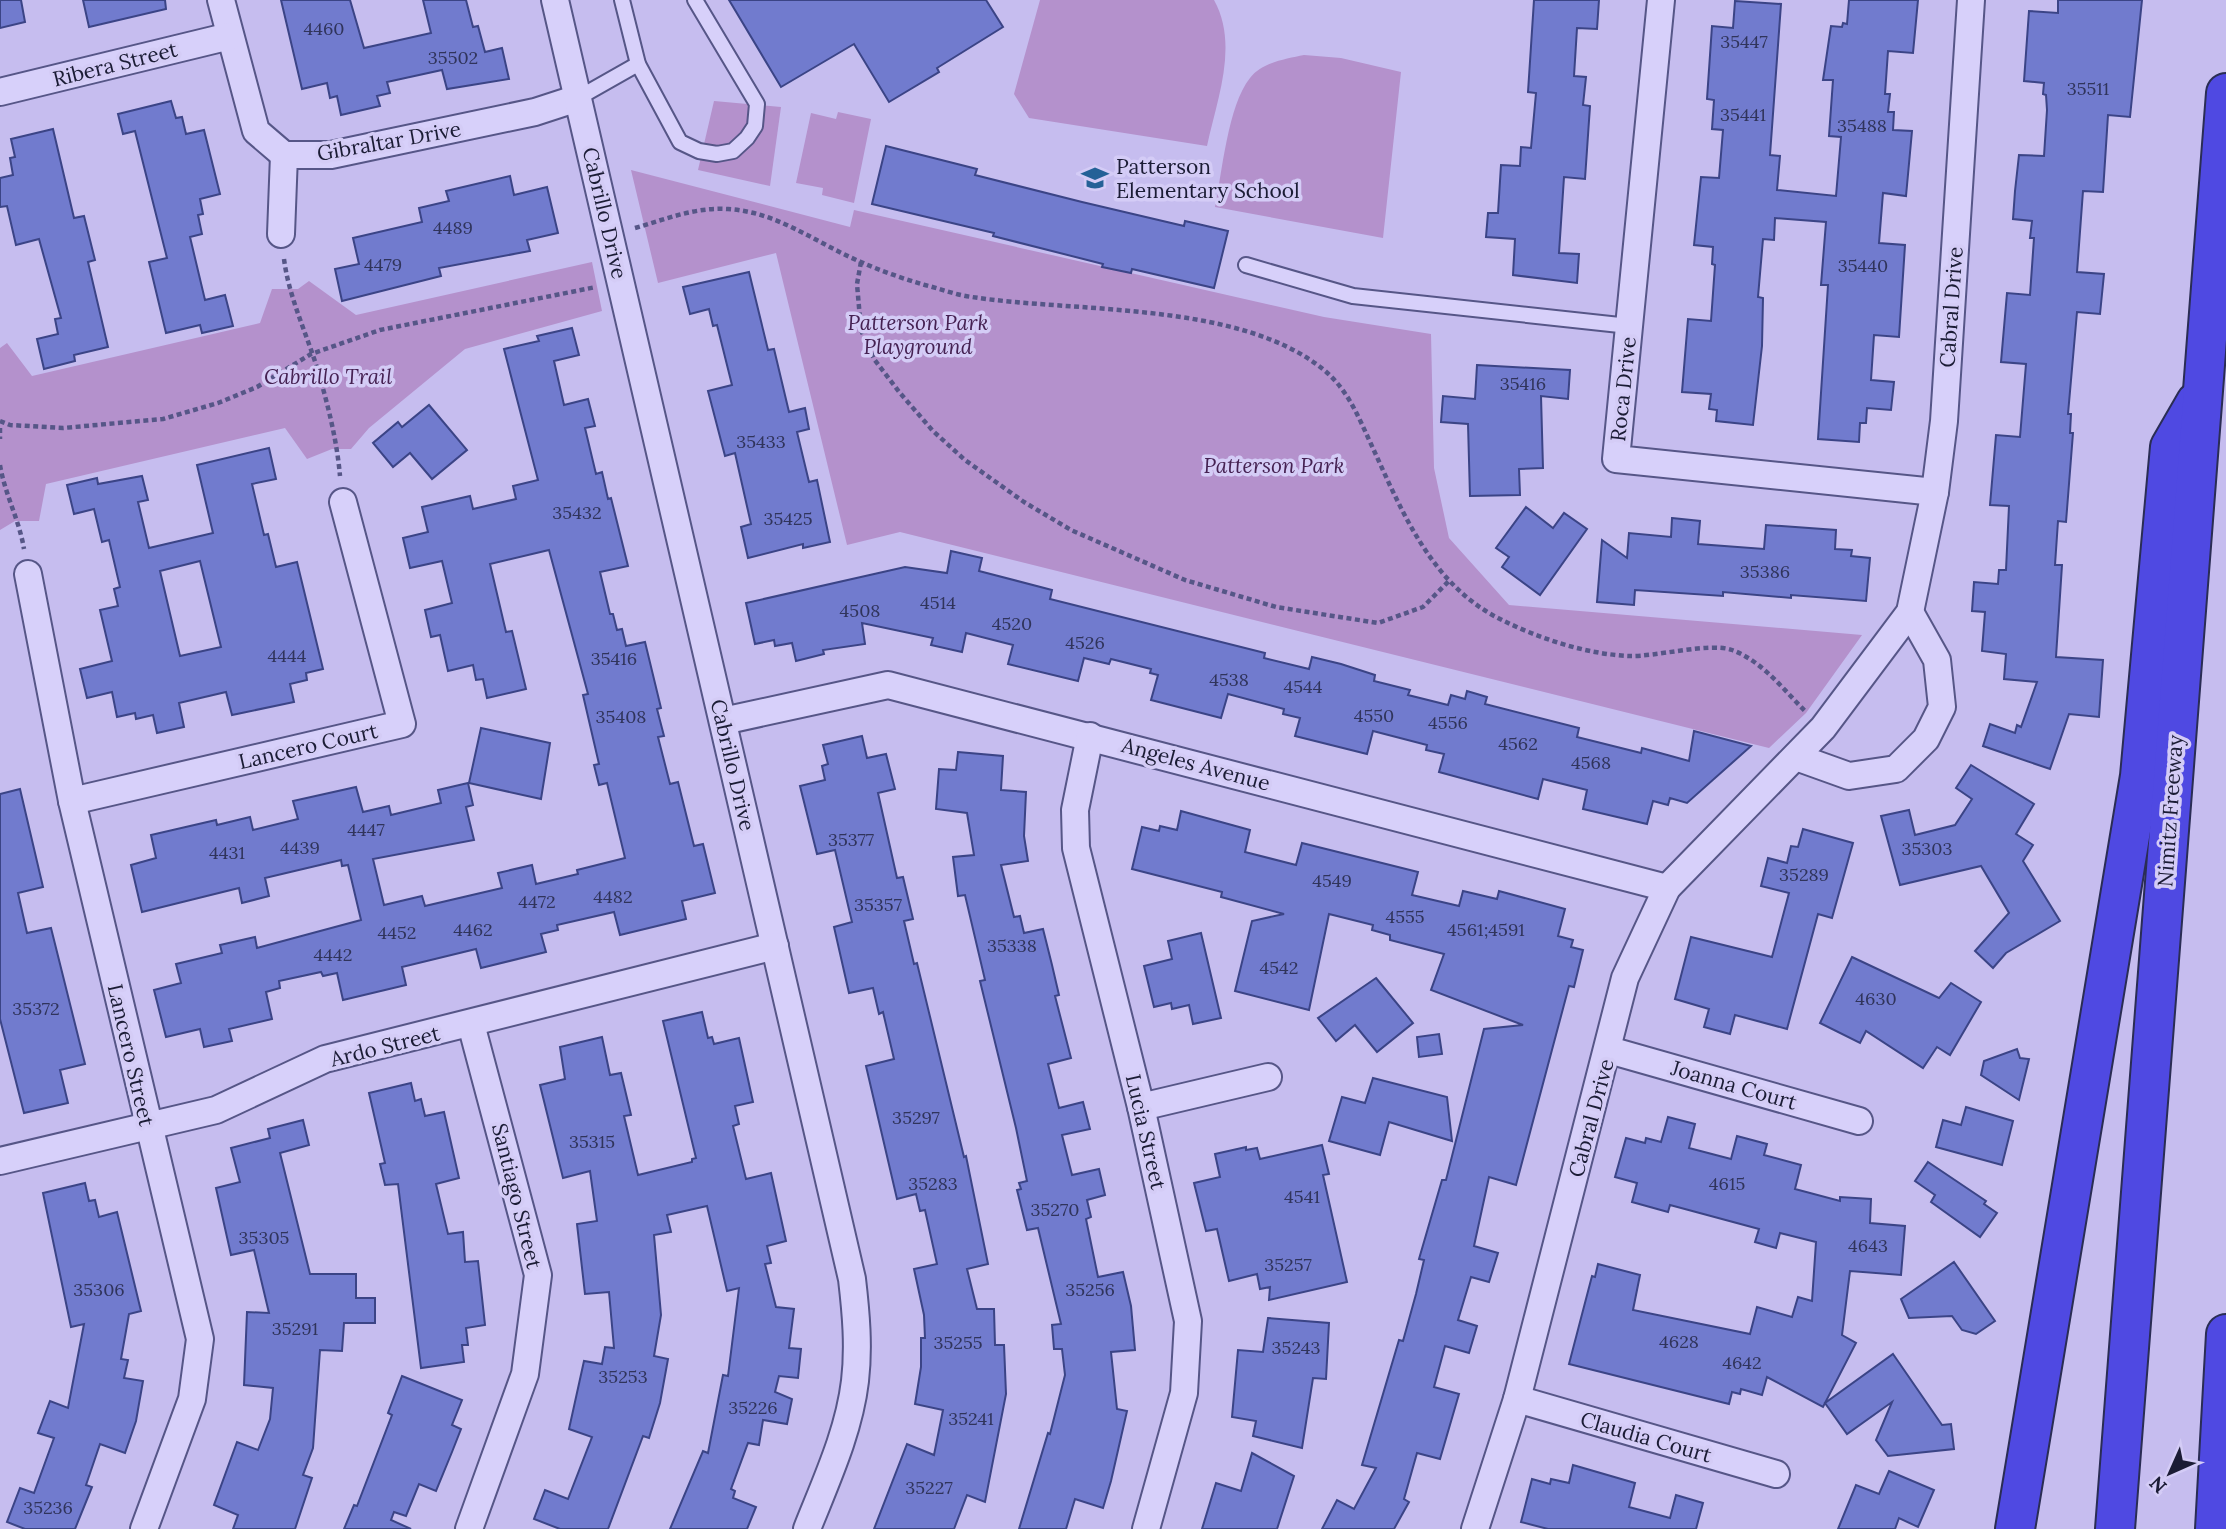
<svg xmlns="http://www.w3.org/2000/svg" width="2226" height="1529" viewBox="0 0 2226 1529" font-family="Lora,serif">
<rect width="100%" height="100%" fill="#c6bdef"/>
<g fill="#b491cc">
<path d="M1040 0H1214C1239 45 1217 99 1207 146L1029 118 1014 94Z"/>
<path d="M1304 55 1341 58 1401 72 1383 238 1215 207C1222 173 1228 105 1250 78 1262 62 1286 59 1304 55Z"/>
<polygon points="714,101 781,107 770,186 698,170"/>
<polygon points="838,112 871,119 854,203 822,195 823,188 796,183 811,113 836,119"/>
<polygon points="631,170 850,227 854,210 1324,317 1431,334 1434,468 1449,538 1509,605 1862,635 1806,713 1769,748 900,532 847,545 776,253 658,283"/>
<polygon points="592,262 602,311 465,349 369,428 351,449 332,449 307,459 285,428 46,484 39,521 15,521 0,530 0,348 7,343 32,376 260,323 272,289 298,289 309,281 356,315"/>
</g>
<g fill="#717bce" stroke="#3b4486" stroke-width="2" fill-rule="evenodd">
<polygon points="0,0 21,0 25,22 0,28"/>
<polygon points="83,0 165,0 166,9 89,27"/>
<polygon points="281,0 350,0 364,48 431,33 423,0 466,0 473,27 478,26 485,52 502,48 509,79 447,89 442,70 387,82 390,93 377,96 380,106 341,115 337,96 330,98 327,83 302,89"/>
<polygon points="729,0 986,0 1003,27 937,68 939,72 889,102 854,44 781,87"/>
<polygon points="1534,0 1599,0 1597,29 1577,28 1574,76 1586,77 1583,105 1590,106 1585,179 1564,177 1559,253 1579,254 1577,283 1513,275 1515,239 1486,237 1488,213 1498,213 1501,165 1520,166 1521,147 1531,148 1536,93 1528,92"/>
<polygon points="1849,0 1918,0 1913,53 1888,51 1885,94 1890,94 1888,112 1894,112 1893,130 1912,131 1906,196 1883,193 1879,243 1905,245 1899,337 1874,335 1871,380 1894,382 1891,410 1867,408 1866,423 1860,423 1859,442 1818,439 1828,285 1821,285 1826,222 1775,218 1774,240 1763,239 1758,297 1763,298 1762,346 1753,425 1716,421 1717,410 1709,409 1711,394 1682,392 1688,319 1711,321 1715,265 1712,264 1713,247 1694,245 1701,177 1719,178 1723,130 1712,129 1714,100 1707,99 1712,26 1733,28 1735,1 1781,4 1770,155 1780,156 1777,190 1836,196 1841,137 1829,136 1833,80 1823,80 1831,26 1842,27 1843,23 1847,24"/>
<polygon points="2058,0 2142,0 2130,117 2108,115 2103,192 2083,191 2077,272 2104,274 2100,314 2077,312 2068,414 2071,414 2070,433 2073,433 2066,522 2058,521 2055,565 2062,565 2056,657 2103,660 2099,717 2069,714 2050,769 1983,746 1990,724 2015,733 2017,725 2021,727 2037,682 2004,679 2006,654 1982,651 1985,612 1972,611 1974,582 1998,584 1999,570 2006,570 2009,506 1990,505 1996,435 2020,437 2026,364 2001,362 2007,293 2030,295 2034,238 2030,238 2032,221 2013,219 2015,191 2019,155 2044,156 2047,110 2046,95 2043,94 2044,83 2024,81 2029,11 2058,13"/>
<polygon points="171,101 176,118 182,117 186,134 204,130 220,194 200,199 203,214 198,215 202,234 190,237 205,300 225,295 233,326 202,333 200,325 166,333 149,262 167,258 135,131 123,134 118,114"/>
<polygon points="53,129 74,218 84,216 95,260 88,262 108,347 74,355 75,361 44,369 37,339 58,334 55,319 61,318 39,239 16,245 7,206 0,207 0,178 13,175 10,158 15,157 11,139"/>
<polygon points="886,146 977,169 975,175 1082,202 1184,226 1185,221 1228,231 1214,288 1132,269 1131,273 1102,267 1103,264 993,236 994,233 872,204"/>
<polygon points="510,176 514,195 547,187 558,233 527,240 530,251 439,268 441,276 342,301 335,269 359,264 353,238 422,222 419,208 449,201 446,191"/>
<polygon points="749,272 768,350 774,349 789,412 805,408 809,429 797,432 809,482 817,480 830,542 803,548 803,544 748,558 741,527 751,524 735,453 725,456 708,391 732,385 717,325 713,326 709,309 690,314 683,287"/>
<polygon points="572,328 579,355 554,361 564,405 588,399 595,426 585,428 596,474 602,472 608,499 611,498 628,566 600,572 610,614 613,614 617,630 622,629 626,646 645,642 661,708 657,709 664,736 658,737 670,784 678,782 694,846 703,844 715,893 682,901 686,919 620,935 614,912 557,925 558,930 541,934 546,952 481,968 476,949 402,967 406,985 343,1000 337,973 323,976 321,972 279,981 280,988 266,992 272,1019 229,1029 232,1041 204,1047 200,1029 166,1037 154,990 181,983 176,964 222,953 220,945 255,937 257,948 361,920 348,865 342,866 341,860 265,878 269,896 242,903 239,888 142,912 131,865 156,858 151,835 216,820 217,825 250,817 253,830 298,819 293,801 356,787 363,812 389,806 391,815 441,803 438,790 468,783 473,805 466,807 474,840 373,859 384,905 422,896 425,906 502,888 498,873 532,865 536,884 578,874 577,870 625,858 607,783 599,785 594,765 599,764 583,695 588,694 549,550 490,564 506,632 512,631 526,689 487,698 483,679 476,680 473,665 448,671 440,635 431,637 425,610 452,603 442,561 410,568 403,538 428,532 422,507 470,496 473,509 516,499 513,486 538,480 504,349 539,341 537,336"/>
<polygon points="1477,365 1570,370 1568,399 1541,396 1543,468 1519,469 1520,495 1470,496 1468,424 1441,422 1443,396 1475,399"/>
<polygon points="429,405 467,450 432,479 410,453 393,467 373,443 398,422 402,427"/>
<path d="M269 448 276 479 252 484 264 535 268 534 276 567 297 562 323 669 306 673 307 680 290 684 294 702 232 715 226 692 179 703 184 727 157 733 153 715 136 719 135 713 117 717 112 692 87 698 80 669 112 661 100 610 118 606 114 589 120 587 109 540 102 542 94 509 74 514 67 485 97 478 98 484 142 476 148 500 138 502 149 548 213 533 197 465ZM200 561 221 647 180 656 160 571Z"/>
<polygon points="1526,507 1553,528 1564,513 1587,529 1540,595 1502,567 1509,557 1496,548"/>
<polygon points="1672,518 1700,521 1698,544 1764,549 1766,525 1836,530 1835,549 1852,550 1851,556 1870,558 1866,601 1791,595 1791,598 1723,592 1723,596 1635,590 1634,605 1597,602 1602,540 1627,558 1629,533 1671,537"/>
<polygon points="951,551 982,558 979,571 1052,590 1050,599 1265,653 1264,658 1309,669 1312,657 1341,664 1375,675 1374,681 1410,690 1408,695 1448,705 1451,695 1465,699 1467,691 1487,697 1485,704 1579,728 1577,737 1641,753 1642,748 1689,761 1694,731 1751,746 1687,803 1670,798 1668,805 1653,801 1647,824 1583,809 1587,790 1543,779 1538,799 1439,772 1444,754 1426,750 1427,745 1373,731 1367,754 1295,736 1300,718 1283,714 1284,709 1228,694 1221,718 1151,700 1158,675 1150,673 1151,669 1111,659 1109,664 1084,658 1078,681 1008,664 1013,645 966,633 962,652 931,645 933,638 862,623 865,644 823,650 824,654 796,661 792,643 775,646 774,640 755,644 746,603 905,567 947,573"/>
<polygon points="481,728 550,743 541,799 469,783"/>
<polygon points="862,736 867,758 886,754 895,789 878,793 897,878 903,877 913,919 904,921 914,964 917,963 964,1157 966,1156 988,1264 967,1269 977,1309 994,1309 995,1345 1004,1345 1006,1394 985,1502 967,1495 954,1529 874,1529 907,1444 934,1455 943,1410 915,1404 921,1367 921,1338 925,1338 924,1315 914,1269 937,1264 925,1210 920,1211 916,1194 897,1199 866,1066 894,1059 883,1012 879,1014 873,988 849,993 834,927 852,922 835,850 817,854 800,786 825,780 822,766 828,764 823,745"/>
<polygon points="958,752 1003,756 1001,790 1026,792 1024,836 1028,861 1001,865 1014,917 1020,916 1024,933 1043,929 1052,965 1059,995 1055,996 1071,1058 1048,1064 1059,1108 1083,1102 1090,1129 1062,1135 1072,1175 1099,1169 1105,1195 1087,1200 1091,1217 1086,1219 1098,1277 1123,1272 1131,1306 1135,1350 1111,1352 1117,1409 1127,1411 1111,1481 1103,1508 1075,1499 1066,1529 1019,1529 1048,1433 1050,1434 1065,1375 1062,1349 1054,1349 1052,1325 1061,1324 1038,1228 1027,1230 1017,1190 1021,1189 1019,1183 1027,1181 1016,1128 980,981 985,980 965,895 958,896 953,857 974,855 967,813 936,809 939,769 956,770"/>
<polygon points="1971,765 2034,804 2016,834 2033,845 2023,861 2060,921 2006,953 1993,968 1975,951 2009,913 1981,866 1900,885 1881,816 1909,810 1915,835 1955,825 1972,799 1956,788"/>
<polygon points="20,789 43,887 18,893 27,933 51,928 85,1064 60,1070 68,1103 24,1113 0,1019 0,794"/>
<polygon points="1181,811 1250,830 1245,852 1296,865 1302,843 1418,872 1412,895 1459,906 1463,891 1497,899 1499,891 1565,909 1558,936 1573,940 1571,947 1583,950 1574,987 1569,986 1516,1185 1489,1177 1474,1246 1498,1253 1489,1282 1471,1277 1458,1320 1477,1326 1469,1353 1445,1346 1434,1387 1459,1394 1440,1459 1417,1453 1404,1499 1409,1502 1394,1529 1322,1529 1337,1500 1354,1509 1376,1468 1362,1465 1399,1340 1403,1341 1416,1294 1424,1260 1419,1259 1442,1180 1446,1180 1484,1029 1523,1025 1431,990 1444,954 1390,940 1390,935 1372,930 1373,925 1329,914 1309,1010 1235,991 1252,921 1284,914 1221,897 1222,892 1132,869 1142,827 1159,831 1160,826 1177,830"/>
<polygon points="1803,829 1853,843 1832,918 1818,914 1787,1029 1735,1015 1730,1034 1704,1027 1709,1009 1675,999 1691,937 1772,957 1789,893 1761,886 1768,858 1787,863 1791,846 1798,847"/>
<polygon points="1201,933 1221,1018 1193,1024 1189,1005 1172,1009 1171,1003 1154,1007 1144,966 1172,959 1168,941"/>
<polygon points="1852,957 1939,998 1951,983 1981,1002 1950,1055 1937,1047 1923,1068 1866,1031 1860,1043 1820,1023"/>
<polygon points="1376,978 1413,1023 1377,1052 1355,1025 1336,1041 1318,1018"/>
<polygon points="702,1012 708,1038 712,1037 714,1044 739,1038 753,1102 735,1106 739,1124 733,1126 746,1179 771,1173 786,1241 767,1246 771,1263 765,1264 776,1307 794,1309 789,1348 801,1349 798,1378 779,1376 775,1392 792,1399 787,1424 763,1420 759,1445 748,1443 731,1489 735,1491 733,1498 756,1507 747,1529 670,1529 703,1451 708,1453 723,1375 728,1376 739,1288 727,1291 707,1206 667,1215 671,1232 654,1235 661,1315 654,1356 668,1359 660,1403 649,1438 643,1436 608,1529 560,1529 534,1519 545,1490 568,1499 592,1437 569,1429 584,1361 602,1364 605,1347 614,1348 609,1292 585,1294 577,1224 597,1221 590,1171 563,1178 540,1085 565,1079 560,1047 602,1037 610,1075 621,1073 631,1115 624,1116 638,1175 692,1162 692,1159 696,1158 663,1021"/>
<polygon points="1439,1034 1442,1054 1419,1057 1417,1037"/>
<polygon points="2017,1049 2020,1058 2029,1059 2019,1100 1981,1075 1984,1061"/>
<polygon points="1373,1078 1447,1097 1452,1141 1389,1122 1380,1155 1329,1141 1342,1097 1365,1103"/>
<polygon points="411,1083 415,1101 421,1099 425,1116 444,1112 459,1178 436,1184 448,1234 463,1232 465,1262 478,1261 485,1325 466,1328 468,1345 462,1345 464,1362 421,1368 398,1184 385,1185 380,1164 385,1163 369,1093"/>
<polygon points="1966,1107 2013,1121 2002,1165 1936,1147 1943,1120 1961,1125"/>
<polygon points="1668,1117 1695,1124 1689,1148 1731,1159 1737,1136 1767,1144 1764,1155 1801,1165 1795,1189 1840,1201 1840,1197 1871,1199 1870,1223 1905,1226 1901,1275 1850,1271 1842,1335 1856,1343 1823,1407 1767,1377 1762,1395 1741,1389 1740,1394 1732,1392 1729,1404 1569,1364 1592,1276 1595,1277 1598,1264 1640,1275 1633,1310 1750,1334 1757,1307 1792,1317 1798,1297 1812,1301 1816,1242 1780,1233 1776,1248 1755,1242 1759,1229 1670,1205 1668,1212 1632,1202 1637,1183 1615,1177 1626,1138 1645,1143 1646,1138 1661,1142"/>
<polygon points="303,1120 309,1145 280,1153 310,1274 356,1274 356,1298 375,1298 375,1323 344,1323 342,1351 320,1350 313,1448 303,1475 312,1478 295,1529 233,1529 238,1515 214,1505 237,1442 258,1450 270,1419 273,1388 244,1385 247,1312 269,1313 254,1250 231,1255 216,1188 240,1182 231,1148 270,1138 268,1129"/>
<polygon points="1322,1145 1329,1174 1323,1175 1347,1282 1269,1300 1270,1287 1260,1289 1257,1274 1229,1281 1217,1229 1206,1231 1194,1183 1220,1177 1215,1154 1246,1147 1246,1150 1257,1148 1260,1159"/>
<polygon points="1928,1162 1986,1201 1984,1204 1997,1213 1980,1237 1931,1202 1935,1195 1915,1181"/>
<polygon points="85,1183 89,1201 95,1200 99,1217 117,1212 141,1311 129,1314 121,1359 128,1360 124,1378 143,1381 136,1421 125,1453 100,1444 86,1485 92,1487 75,1529 25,1529 7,1522 20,1488 34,1493 54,1438 38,1433 50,1401 68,1408 84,1324 71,1327 43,1193"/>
<polygon points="1954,1262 1995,1321 1976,1334 1962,1330 1952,1316 1909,1318 1901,1299"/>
<polygon points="1268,1318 1329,1323 1326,1379 1313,1378 1302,1448 1253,1436 1256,1421 1232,1417 1238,1350 1263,1352"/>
<polygon points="1893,1354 1942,1425 1951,1424 1954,1449 1888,1456 1876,1440 1892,1402 1847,1434 1825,1403"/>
<polygon points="402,1376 462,1400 452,1425 461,1429 452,1452 436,1491 419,1484 406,1516 394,1512 391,1520 411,1529 344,1529 354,1505 357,1506 392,1415 388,1413"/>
<polygon points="1252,1453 1294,1476 1277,1529 1202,1529 1216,1483 1241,1491"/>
<polygon points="1573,1465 1635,1483 1629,1507 1670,1518 1676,1495 1703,1503 1696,1529 1548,1529 1521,1522 1532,1479 1550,1484 1551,1479 1569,1483"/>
<polygon points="1889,1471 1934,1490 1918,1527 1899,1518 1895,1529 1838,1529 1856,1485 1879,1494"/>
</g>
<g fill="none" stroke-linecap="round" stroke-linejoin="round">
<defs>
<g id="lane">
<polyline points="622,0 638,64 680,142 699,151 717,154 733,151 747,138 755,126 757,104 695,0"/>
<polyline points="578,98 638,64"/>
<polyline points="1246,265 1353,296 1629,326"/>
</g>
<g id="street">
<polyline points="221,0 256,131 284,155 331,155 535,112 578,98"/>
<path d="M555 0 852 1279C856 1313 859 1347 855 1381 849 1432 826 1481 807 1529"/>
<polyline points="1661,0 1616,459 1935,492"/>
<polyline points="0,92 230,36"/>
<polyline points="281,234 284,155"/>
<polyline points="28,574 72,801 200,1339 192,1399 144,1529"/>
<polyline points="723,721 888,685 1667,888"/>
<polyline points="1090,736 1075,810 1076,848 1141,1107 1188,1321 1184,1393 1146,1529"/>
<polyline points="1796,757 1849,776 1896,769 1926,739 1942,707 1937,660 1910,612"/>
<polyline points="72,801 402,724 343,502"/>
<polyline points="1609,1050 1859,1121"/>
<polyline points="1141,1107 1268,1077"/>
<polyline points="0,1161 216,1110 325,1059 775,946"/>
<polyline points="1517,1399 1776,1474"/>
<polyline points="469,1529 525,1374 538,1275 471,1024"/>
<polyline points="1475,1529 1517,1399 1625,978 1667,888 1823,728 1910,612 1935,492 1944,421 1971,0"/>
</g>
<g id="highway">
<polyline points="2015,1529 2140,776 2170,447 2196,402"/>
<polyline points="2115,1529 2226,93"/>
<polyline points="2215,1529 2226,1334"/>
</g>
</defs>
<use href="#lane" stroke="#565687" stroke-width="18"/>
<use href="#street" stroke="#565687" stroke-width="30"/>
<use href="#highway" stroke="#2a2d54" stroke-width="42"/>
<g stroke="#565687" stroke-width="4.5" stroke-dasharray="5 3.5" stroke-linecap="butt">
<path d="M635 228C666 219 695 207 728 209 778 212 816 243 861 262 881 271 904 279 925 285 941 289 956 295 972 297 1076 313 1240 301 1324 370 1348 390 1358 416 1371 444 1401 509 1430 583 1498 618 1537 638 1585 654 1629 656 1655 657 1710 642 1732 650 1762 661 1783 689 1805 711"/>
<path d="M284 259C289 298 307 334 318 371 328 405 337 441 340 476"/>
<polyline points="861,262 857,284 861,330 874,359 900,393 933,431 965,460 1024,502 1071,530 1185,580 1276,607 1378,623 1423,607 1449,581"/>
<polyline points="0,421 10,425 63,428 163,419 218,403 257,387 311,354 380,330 596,287"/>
<polyline points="0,428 0,439"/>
<path d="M0 465C5 495 19 519 24 549"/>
</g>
<use href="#lane" stroke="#d7d0fa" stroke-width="14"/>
<use href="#street" stroke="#d7d0fa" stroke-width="26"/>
<use href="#highway" stroke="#4f49e2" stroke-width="38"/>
</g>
<defs>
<symbol id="school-bare" viewBox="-9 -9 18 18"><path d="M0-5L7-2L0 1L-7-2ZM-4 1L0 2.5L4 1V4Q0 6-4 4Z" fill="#246197" stroke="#d4ccf6" stroke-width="2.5" paint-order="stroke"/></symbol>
</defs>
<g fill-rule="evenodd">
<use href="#school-bare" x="1076" y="159" width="38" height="38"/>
</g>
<g text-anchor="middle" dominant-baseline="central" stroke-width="7" stroke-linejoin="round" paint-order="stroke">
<g font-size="18" fill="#30345b">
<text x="324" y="28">4460</text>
<text x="1744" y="41">35447</text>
<text x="453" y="57">35502</text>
<text x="2088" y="88">35511</text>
<text x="1743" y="114">35441</text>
<text x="1862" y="125">35488</text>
<text x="453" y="227">4489</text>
<text x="383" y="264">4479</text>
<text x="1863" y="265">35440</text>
<text x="1523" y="383">35416</text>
<text x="761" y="441">35433</text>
<text x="577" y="512">35432</text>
<text x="788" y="518">35425</text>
<text x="1765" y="571">35386</text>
<text x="938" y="602">4514</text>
<text x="860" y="610">4508</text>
<text x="1012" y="623">4520</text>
<text x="1085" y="642">4526</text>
<text x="287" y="655">4444</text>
<text x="614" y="658">35416</text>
<text x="1229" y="679">4538</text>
<text x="1303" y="686">4544</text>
<text x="1374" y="715">4550</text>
<text x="621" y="716">35408</text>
<text x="1448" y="722">4556</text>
<text x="1518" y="743">4562</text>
<text x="1591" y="762">4568</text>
<text x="366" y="829">4447</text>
<text x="851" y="839">35377</text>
<text x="300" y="847">4439</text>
<text x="1927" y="848">35303</text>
<text x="227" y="852">4431</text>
<text x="1804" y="874">35289</text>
<text x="1332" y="880">4549</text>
<text x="613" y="896">4482</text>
<text x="537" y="901">4472</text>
<text x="878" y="904">35357</text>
<text x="1405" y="916">4555</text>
<text x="473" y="929">4462</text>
<text x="1486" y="929">4561;4591</text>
<text x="397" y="932">4452</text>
<text x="1012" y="945">35338</text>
<text x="333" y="954">4442</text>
<text x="1279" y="967">4542</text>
<text x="1876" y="998">4630</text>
<text x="36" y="1008">35372</text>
<text x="916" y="1117">35297</text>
<text x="592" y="1141">35315</text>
<text x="933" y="1183">35283</text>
<text x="1727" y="1183">4615</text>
<text x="1302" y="1196">4541</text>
<text x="1055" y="1209">35270</text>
<text x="264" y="1237">35305</text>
<text x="1868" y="1245">4643</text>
<text x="1288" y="1264">35257</text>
<text x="99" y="1289">35306</text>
<text x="1090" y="1289">35256</text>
<text x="295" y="1328">35291</text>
<text x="1679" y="1341">4628</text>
<text x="958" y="1342">35255</text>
<text x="1296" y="1347">35243</text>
<text x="1742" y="1362">4642</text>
<text x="623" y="1376">35253</text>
<text x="753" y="1407">35226</text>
<text x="971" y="1418">35241</text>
<text x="929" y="1487">35227</text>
<text x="48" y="1507">35236</text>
</g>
<g font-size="21" fill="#1b1c35" stroke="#d4ccf6">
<text transform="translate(115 64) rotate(-14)">Ribera Street</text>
<text transform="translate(389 141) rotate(-10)">Gibraltar Drive</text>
<text transform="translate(605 213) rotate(77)">Cabrillo Drive</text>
<text transform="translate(1951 307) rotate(-86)">Cabral Drive</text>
<text transform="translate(1623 389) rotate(-84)">Roca Drive</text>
<text transform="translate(308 746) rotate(-13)">Lancero Court</text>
<text transform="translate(1196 764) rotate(15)">Angeles Avenue</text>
<text transform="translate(733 765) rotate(77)">Cabrillo Drive</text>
<text transform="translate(2170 811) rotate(-86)">Nimitz Freeway</text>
<text transform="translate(385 1046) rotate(-14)">Ardo Street</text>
<text transform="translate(131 1055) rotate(77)">Lancero Street</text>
<text transform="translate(1734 1085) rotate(16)">Joanna Court</text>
<text transform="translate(1591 1118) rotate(-75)">Cabral Drive</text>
<text transform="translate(1146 1132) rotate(77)">Lucia Street</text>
<text transform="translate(517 1196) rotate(76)">Santiago Street</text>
<text transform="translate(1646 1437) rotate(16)">Claudia Court</text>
</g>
<g font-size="21" fill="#1b1c35" stroke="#d4ccf6" text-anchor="start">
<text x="1116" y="166">Patterson<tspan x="1116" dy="24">Elementary School</tspan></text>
</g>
<g font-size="21" font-style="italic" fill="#452152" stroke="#d4ccf6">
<text x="918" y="322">Patterson Park<tspan x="918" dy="24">Playground</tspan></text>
<text x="328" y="376">Cabrillo Trail</text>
<text x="1274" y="465">Patterson Park</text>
</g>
</g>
<g transform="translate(2170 1473) rotate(225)" stroke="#d4ccf6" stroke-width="5" paint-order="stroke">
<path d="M0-5L12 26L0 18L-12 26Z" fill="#1b1c35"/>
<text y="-10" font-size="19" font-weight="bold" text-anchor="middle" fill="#1b1c35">N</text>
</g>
</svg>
